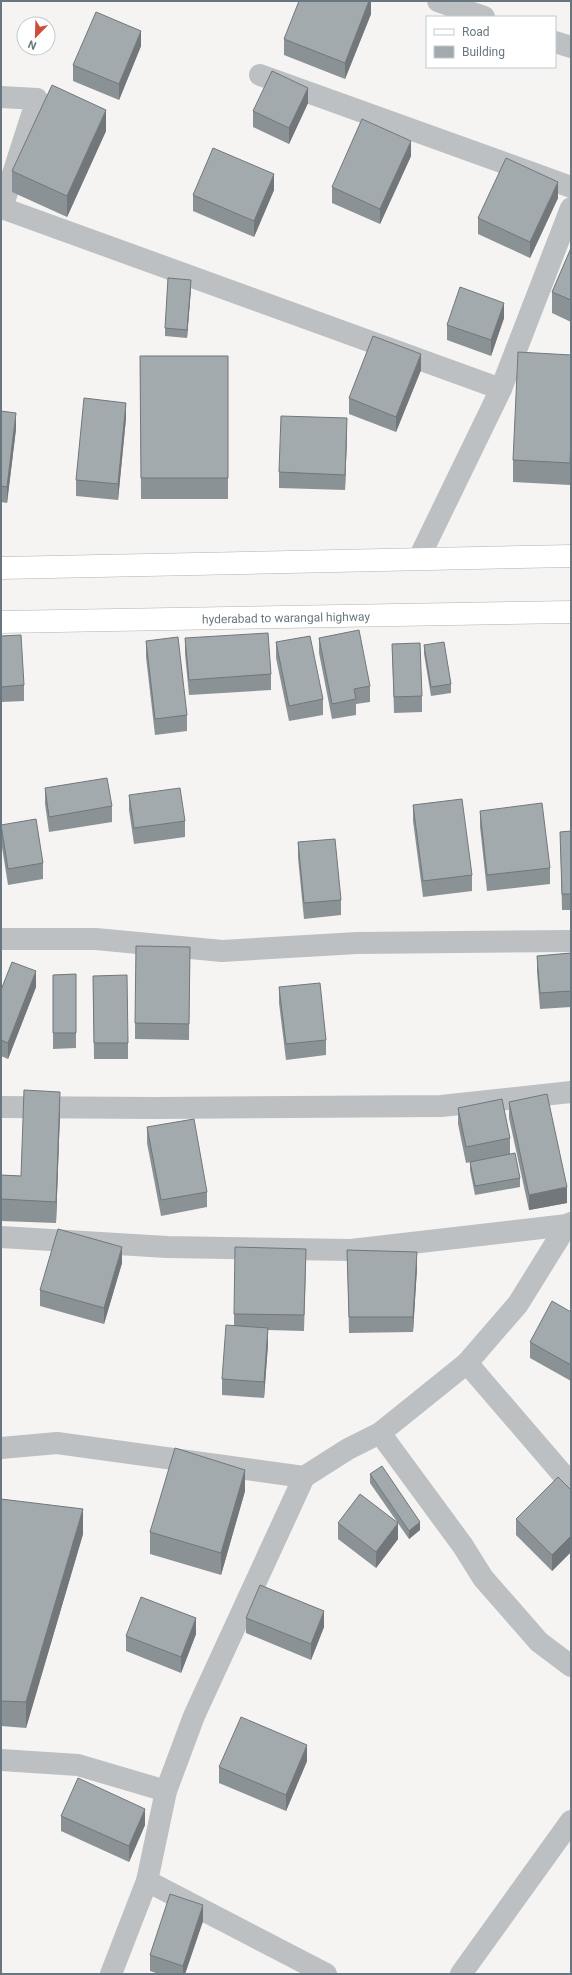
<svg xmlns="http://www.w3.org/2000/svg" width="572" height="1975" viewBox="0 0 572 1975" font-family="Roboto,sans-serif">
<rect width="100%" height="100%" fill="#f5f4f2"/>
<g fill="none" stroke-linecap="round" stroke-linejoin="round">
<defs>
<g id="primary">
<polyline points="1,568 571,556"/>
<polyline points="1,622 571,612"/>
</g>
</defs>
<use href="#primary" stroke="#aeb3b5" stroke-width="23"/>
<g stroke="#bcc0c3" stroke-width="22">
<polyline points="438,1 484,17"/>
<polyline points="555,42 571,47"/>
<polyline points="260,75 571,187"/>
<polyline points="1,97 37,99 2,208 501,389"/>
<polyline points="419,558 501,389 571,208"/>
<polyline points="1,939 96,939 222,951 357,943 571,941"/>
<polyline points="1,1107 154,1108 441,1106 571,1092"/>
<polyline points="1,1237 167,1247 351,1250 567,1225"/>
<polyline points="467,1363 571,1484"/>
<polyline points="380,1433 463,1546 483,1578 539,1642 571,1666"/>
<polyline points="1,1448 57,1443 304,1477 194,1716 166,1791 147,1881 326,1974"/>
<polyline points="304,1477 348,1449 380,1433 467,1363 518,1304 567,1225 571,1223"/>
<polyline points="1,1760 78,1765 166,1791"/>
<polyline points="111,1974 147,1881"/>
<polyline points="461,1974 571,1821"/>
</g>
<use href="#primary" stroke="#fff" stroke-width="22"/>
</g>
<g fill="#8b9296">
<polygon points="371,1 371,14 345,79 284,55 284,39"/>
<polygon points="141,46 119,100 73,81 73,65"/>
<polygon points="308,103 289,144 253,127 253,111"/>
<polygon points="106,131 67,217 12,192 12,171"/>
<polygon points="411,156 380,224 332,203 332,187"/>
<polygon points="274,190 254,237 193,211 193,195"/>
<polygon points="558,198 530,258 478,234 478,218"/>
<polygon points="571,248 571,322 552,313 552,292"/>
<polygon points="191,288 187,338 165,336 165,328"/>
<polygon points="504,318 491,356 447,340 447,325"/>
<polygon points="571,355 571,460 570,485 513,482 513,460"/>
<polygon points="140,356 228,356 228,499 141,499"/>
<polygon points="421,370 396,432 349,414 349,398"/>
<polygon points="1,411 16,429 7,503 1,502"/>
<polygon points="126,418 118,500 76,496 76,480"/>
<polygon points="347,434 345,490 279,488 279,472"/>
<polygon points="1,636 24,685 24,701 1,702"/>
<polygon points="185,638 271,674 271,690 189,695 185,654"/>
<polygon points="319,638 370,686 370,702 356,704 356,715 332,719 319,653"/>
<polygon points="146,641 187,715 187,731 155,735 146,657"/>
<polygon points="276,642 323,699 323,715 289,721 276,658"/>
<polygon points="392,644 422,696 422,712 394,713"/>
<polygon points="424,645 451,684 451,693 431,696 424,654"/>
<polygon points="45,788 112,806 112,822 49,832 45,804"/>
<polygon points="129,795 185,821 185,837 134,844 129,810"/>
<polygon points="413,805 472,875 472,891 423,897 413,821"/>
<polygon points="480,811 550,868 550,884 487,891 480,827"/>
<polygon points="1,825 43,863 43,879 8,885 1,841"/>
<polygon points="571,831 571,910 562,910 560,832"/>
<polygon points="298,842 341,900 341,915 304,919 298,858"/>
<polygon points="190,947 189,1040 135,1039 135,1023"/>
<polygon points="571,953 571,1007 540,1009 537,972 537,956"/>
<polygon points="76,974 76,1048 53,1049 53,975"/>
<polygon points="93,976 128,1043 128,1059 94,1059"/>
<polygon points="36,987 8,1059 1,1056 1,990"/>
<polygon points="279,987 326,1040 326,1055 286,1060 279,1003"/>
<polygon points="509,1102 567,1203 529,1210 509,1118"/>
<polygon points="458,1108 510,1138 510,1154 520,1178 520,1187 475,1195 470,1170 470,1162 466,1163 458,1124"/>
<polygon points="60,1113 56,1223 1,1221 1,1175 21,1176"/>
<polygon points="147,1127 207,1192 207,1207 161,1216 147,1143"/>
<polygon points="347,1250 417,1268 413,1332 349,1333"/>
<polygon points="122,1263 104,1324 40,1306 40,1290"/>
<polygon points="306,1264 304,1331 268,1330 268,1344 264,1398 222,1395 222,1379 234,1326 234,1314"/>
<polygon points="571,1312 571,1381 530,1358 530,1342"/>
<polygon points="370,1474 420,1530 409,1539 370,1483"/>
<polygon points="571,1490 571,1552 552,1571 516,1535 516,1519"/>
<polygon points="245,1491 221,1575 150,1554 150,1532"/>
<polygon points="1,1499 83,1534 26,1728 1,1726"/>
<polygon points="338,1523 398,1539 376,1568 338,1539"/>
<polygon points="246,1618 324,1627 311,1660 246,1633"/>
<polygon points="196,1634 181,1673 126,1651 126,1636"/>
<polygon points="307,1761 286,1811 219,1783 219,1767"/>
<polygon points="61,1816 145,1825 129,1862 61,1831"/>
<polygon points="203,1921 185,1974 159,1974 150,1971 150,1955"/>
</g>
<g fill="#71777a">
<polygon points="369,1 371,1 371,14 345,79 345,63"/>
<polygon points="141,31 141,46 119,100 119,84"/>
<polygon points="308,88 308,103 289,144 289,128"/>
<polygon points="106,110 106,131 67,217 67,196"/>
<polygon points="411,141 411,156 380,224 380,209"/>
<polygon points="274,174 274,190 254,237 254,221"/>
<polygon points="558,182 558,198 530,258 530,242"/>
<polygon points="191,280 191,288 187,338 187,330"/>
<polygon points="504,303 504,318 491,356 491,340"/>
<polygon points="421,354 421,370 396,432 396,417"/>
<polygon points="126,403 126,418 118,500 118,484"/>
<polygon points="16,413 16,429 7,503 7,487"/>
<polygon points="347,418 347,434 345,490 345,475"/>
<polygon points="571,438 571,460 570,485 570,463"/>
<polygon points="36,971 36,987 8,1059 8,1043"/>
<polygon points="60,1092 60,1113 56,1223 56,1202"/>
<polygon points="567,1187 567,1203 529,1210 529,1195"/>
<polygon points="122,1247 122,1263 104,1324 104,1308"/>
<polygon points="417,1252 417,1268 413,1332 413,1317"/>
<polygon points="268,1328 268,1344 264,1398 264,1382"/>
<polygon points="245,1470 245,1491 221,1575 221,1553"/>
<polygon points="83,1509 83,1534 26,1728 26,1702"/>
<polygon points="420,1522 420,1530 409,1539 409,1531"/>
<polygon points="398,1523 398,1539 376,1568 376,1552"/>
<polygon points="571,1536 571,1552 552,1571 552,1555"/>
<polygon points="324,1611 324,1627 311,1660 311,1644"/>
<polygon points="196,1618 196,1634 181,1673 181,1657"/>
<polygon points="307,1745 307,1761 286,1811 286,1795"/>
<polygon points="145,1809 145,1825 129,1862 129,1846"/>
<polygon points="203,1905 203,1921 185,1974 183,1974 183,1966"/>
</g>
<g fill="#a2aaae" stroke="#71777a">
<polygon points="299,1 369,1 345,63 284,39"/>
<polygon points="96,12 141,31 119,84 73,65"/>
<polygon points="272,71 308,88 289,128 253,111"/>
<polygon points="52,85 106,110 67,196 12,171"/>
<polygon points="362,119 411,141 380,209 332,187"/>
<polygon points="213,148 274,174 254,221 193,195"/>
<polygon points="506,158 558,182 530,242 478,218"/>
<polygon points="571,248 571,300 552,292"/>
<polygon points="168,278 191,280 187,330 165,328"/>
<polygon points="460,287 504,303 491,340 447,325"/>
<polygon points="373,336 421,354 396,417 349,398"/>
<polygon points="518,352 571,355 571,438 570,463 513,460"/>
<polygon points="140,356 228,356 228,478 141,478"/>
<polygon points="84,398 126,403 118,484 76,480"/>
<polygon points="1,411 16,413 7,487 1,486"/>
<polygon points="281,416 347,418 345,475 279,472"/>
<polygon points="359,630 370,686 354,689 356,699 332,704 319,638"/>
<polygon points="268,633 271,674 189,680 185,638"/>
<polygon points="21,635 24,685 1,687 1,636"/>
<polygon points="310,636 323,699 289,706 276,642"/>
<polygon points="178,637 187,715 155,719 146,641"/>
<polygon points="444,642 451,684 431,687 424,645"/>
<polygon points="420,643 422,696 394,697 392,644"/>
<polygon points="107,778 112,806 49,817 45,788"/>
<polygon points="180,788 185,821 134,828 129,795"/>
<polygon points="462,799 472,875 423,881 413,805"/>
<polygon points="542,803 550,868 487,875 480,811"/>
<polygon points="36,819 43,863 8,869 1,825"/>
<polygon points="571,831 571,894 562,894 560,832"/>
<polygon points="335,839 341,900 304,903 298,842"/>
<polygon points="136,946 190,947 189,1024 135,1023"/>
<polygon points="571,953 571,991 540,993 537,956"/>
<polygon points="12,962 36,971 8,1043 1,1040 1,990"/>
<polygon points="76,974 76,1033 53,1033 53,975"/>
<polygon points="127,975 128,1043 94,1043 93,976"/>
<polygon points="320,983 326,1040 286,1044 279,987"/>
<polygon points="24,1090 60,1092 56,1202 1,1199 1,1175 21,1176"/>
<polygon points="547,1094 567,1187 529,1195 509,1102"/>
<polygon points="502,1099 510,1138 466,1147 458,1108"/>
<polygon points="194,1119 207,1192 161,1200 147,1127"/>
<polygon points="515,1153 520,1178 475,1186 470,1162"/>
<polygon points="58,1229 122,1247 104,1308 40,1290"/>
<polygon points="235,1247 306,1249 304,1315 234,1314"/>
<polygon points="347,1250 417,1252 413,1317 349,1317"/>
<polygon points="552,1301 571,1312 571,1365 530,1342"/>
<polygon points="226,1325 268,1328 264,1382 222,1379"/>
<polygon points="175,1448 245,1470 221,1553 150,1532"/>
<polygon points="382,1466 420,1522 409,1531 370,1474"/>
<polygon points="558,1477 571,1490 571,1536 552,1555 516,1519"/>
<polygon points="360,1494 398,1523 376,1552 338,1523"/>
<polygon points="1,1499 83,1509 26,1702 1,1701"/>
<polygon points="260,1585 324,1611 311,1644 246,1618"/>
<polygon points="141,1597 196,1618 181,1657 126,1636"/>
<polygon points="241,1717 307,1745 286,1795 219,1767"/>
<polygon points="78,1778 145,1809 129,1846 61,1816"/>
<polygon points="170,1894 203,1905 183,1966 150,1955"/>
</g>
<g text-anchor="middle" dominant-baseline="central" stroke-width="4" stroke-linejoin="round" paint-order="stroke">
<g font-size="12" fill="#68777f" stroke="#fff">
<text transform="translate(286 618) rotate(-1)">hyderabad to warangal highway</text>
</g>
</g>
<rect width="572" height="1975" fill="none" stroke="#68777f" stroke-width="4"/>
<rect x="426" y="16" width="130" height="52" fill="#ffffff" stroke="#c3c9cc"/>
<rect x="434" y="29" width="20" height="6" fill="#ffffff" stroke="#c3c9cc"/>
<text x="462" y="36" font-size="12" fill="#68777f">Road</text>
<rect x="434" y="46" width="20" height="12" fill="#a2aaae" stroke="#c3c9cc"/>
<text x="462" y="56" font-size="12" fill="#68777f">Building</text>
<g transform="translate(36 36) rotate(203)"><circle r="19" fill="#ffffff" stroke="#c3c9cc"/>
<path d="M0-3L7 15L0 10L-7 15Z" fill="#cc4e3a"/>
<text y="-6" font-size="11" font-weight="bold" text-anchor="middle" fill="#68777f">N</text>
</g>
</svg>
